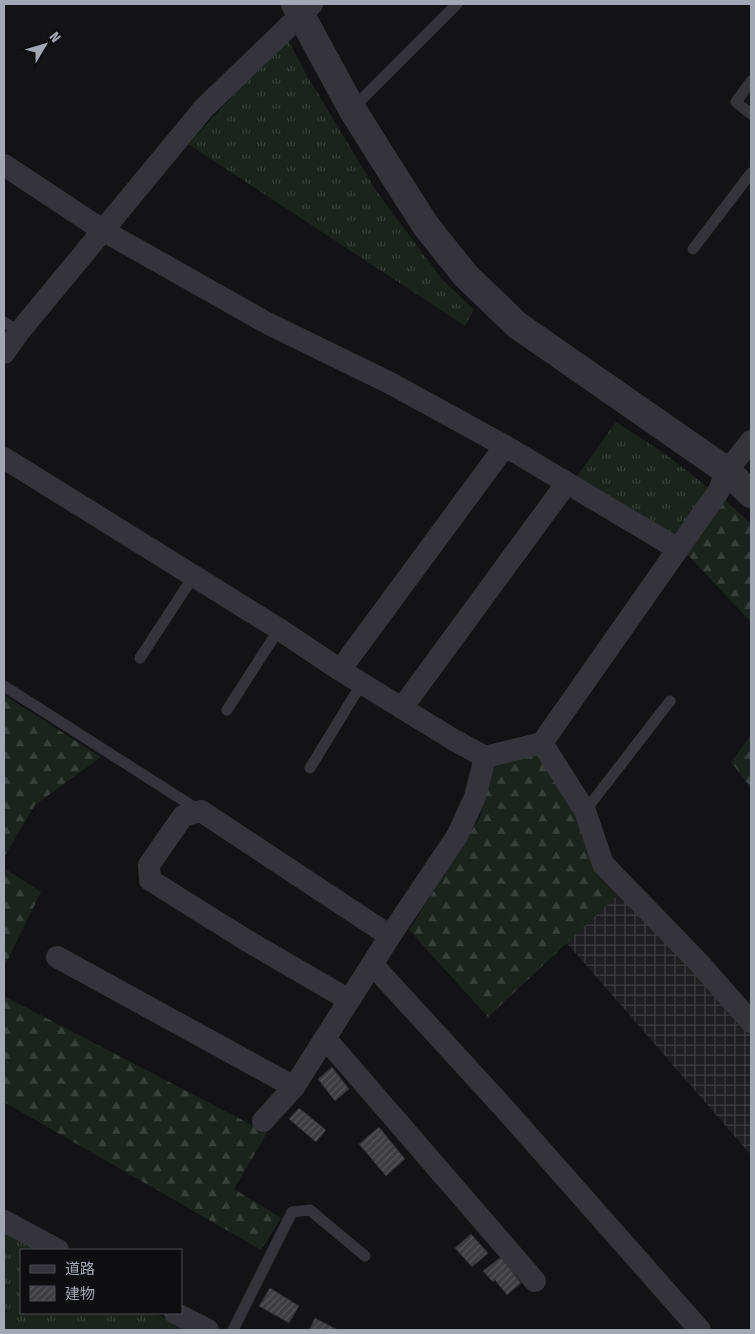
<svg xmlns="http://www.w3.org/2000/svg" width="755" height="1334" viewBox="0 0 755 1334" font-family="'Fira Sans Condensed','Noto Sans JP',sans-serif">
<defs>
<pattern id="industrial-grid" width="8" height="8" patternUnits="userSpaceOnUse" patternTransform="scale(1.25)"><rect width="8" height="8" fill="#1f1f22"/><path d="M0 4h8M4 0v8" fill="none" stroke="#3d3d40"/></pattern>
<pattern id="grass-tufts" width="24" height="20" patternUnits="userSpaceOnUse" patternTransform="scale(1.25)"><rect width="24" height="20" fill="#1b231c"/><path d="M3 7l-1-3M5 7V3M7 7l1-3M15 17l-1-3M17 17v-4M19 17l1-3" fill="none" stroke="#39403b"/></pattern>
<pattern id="forest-firs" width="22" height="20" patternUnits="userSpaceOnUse" patternTransform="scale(1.25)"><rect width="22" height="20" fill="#1b231c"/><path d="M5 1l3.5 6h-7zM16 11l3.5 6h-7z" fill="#39403b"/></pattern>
<pattern id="building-hatch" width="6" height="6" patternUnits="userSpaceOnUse" patternTransform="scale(1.25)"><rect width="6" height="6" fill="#3d3d42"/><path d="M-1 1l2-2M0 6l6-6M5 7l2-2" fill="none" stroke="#56565b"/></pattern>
</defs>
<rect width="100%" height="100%" fill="#131315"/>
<polygon fill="url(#industrial-grid)" points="621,892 751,1033 751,1155 566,942"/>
<g fill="url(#grass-tufts)">
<polygon points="287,38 305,72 377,192 441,278 474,310 465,326 188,144"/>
<polygon points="616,422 668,456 710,489 678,538 575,479"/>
<polygon points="4,1231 40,1250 21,1250 21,1313 155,1313 187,1330 4,1330"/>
</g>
<g fill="url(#forest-firs)">
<polygon points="722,497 751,524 751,622 685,552"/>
<polygon points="4,695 101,757 35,805 4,857"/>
<polygon points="751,735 751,788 731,762"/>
<polygon points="540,753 621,892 488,1017 409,930 480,817 494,760"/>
<polygon points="4,868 41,892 4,967"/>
<polygon points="4,996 267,1133 234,1189 281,1218 261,1250 4,1102"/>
</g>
<g fill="url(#building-hatch)" stroke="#2d2d31">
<polygon points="332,1067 349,1089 335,1101 318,1079"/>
<polygon points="299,1108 326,1130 316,1142 289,1119"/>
<polygon points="379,1127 405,1159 386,1176 359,1144"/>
<polygon points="471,1234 488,1253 472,1267 455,1248"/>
<polygon points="501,1257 521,1283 507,1295 495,1280 493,1282 483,1271"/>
<polygon points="270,1288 299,1306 289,1323 259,1306"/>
<polygon points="315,1318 338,1330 309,1330"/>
</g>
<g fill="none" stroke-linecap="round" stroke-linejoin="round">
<g stroke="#34343a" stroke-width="11">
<polyline points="751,81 736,102 751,114"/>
<polyline points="352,109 457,4"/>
<polyline points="693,249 751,173"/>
<polyline points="4,322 19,332"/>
<polyline points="140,658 193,577"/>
<polyline points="4,686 200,811"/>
<polyline points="227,710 279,629"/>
<polyline points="310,768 362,683"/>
<polyline points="585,811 670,701"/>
<polyline points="233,1330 292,1212 310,1210 365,1256"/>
</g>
<g stroke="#34343a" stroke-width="22">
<polyline points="4,165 104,231 267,323 390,383 505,446 678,549"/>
<polyline points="4,353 19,332 204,108 312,4"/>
<polyline points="4,458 279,629 340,670 454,740 485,757 542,743 718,492 727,471 751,441"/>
<polyline points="340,670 505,446"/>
<polyline points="402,708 566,484"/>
<polyline points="542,743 585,811 603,864 699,963 751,1022"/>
<polyline points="57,957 294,1087"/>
<polyline points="372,964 503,1107 700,1330"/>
<polyline points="349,1000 246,940 150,880 149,865 183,816 201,811 390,936"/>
<polyline points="325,1038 535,1281"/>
<polyline points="263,1121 294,1087 390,936 457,836 475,797 485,757"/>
<polyline points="4,1221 58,1250"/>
<polyline points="175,1313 208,1330"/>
</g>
<polyline stroke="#34343a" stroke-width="28" points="295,4 352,109 382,157 426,226 466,276 517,325 727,471 751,494"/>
</g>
<rect width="755" height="1334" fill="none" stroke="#a4a8b6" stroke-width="10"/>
<rect x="20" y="1249" width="162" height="65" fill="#0e0e10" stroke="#4a4c52"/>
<rect x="30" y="1265" width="25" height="8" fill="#34343a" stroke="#4a4c52"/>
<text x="65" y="1274" font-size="15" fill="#a4a8b6">道路</text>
<rect x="30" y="1286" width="25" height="15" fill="url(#building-hatch)" stroke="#4a4c52"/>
<text x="65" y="1299" font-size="15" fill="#a4a8b6">建物</text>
<g transform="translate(45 45) rotate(52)" stroke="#0e0e10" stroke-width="4" paint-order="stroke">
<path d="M0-4L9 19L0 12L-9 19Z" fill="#a4a8b6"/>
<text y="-8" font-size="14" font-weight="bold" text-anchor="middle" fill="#a4a8b6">N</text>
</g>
</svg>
